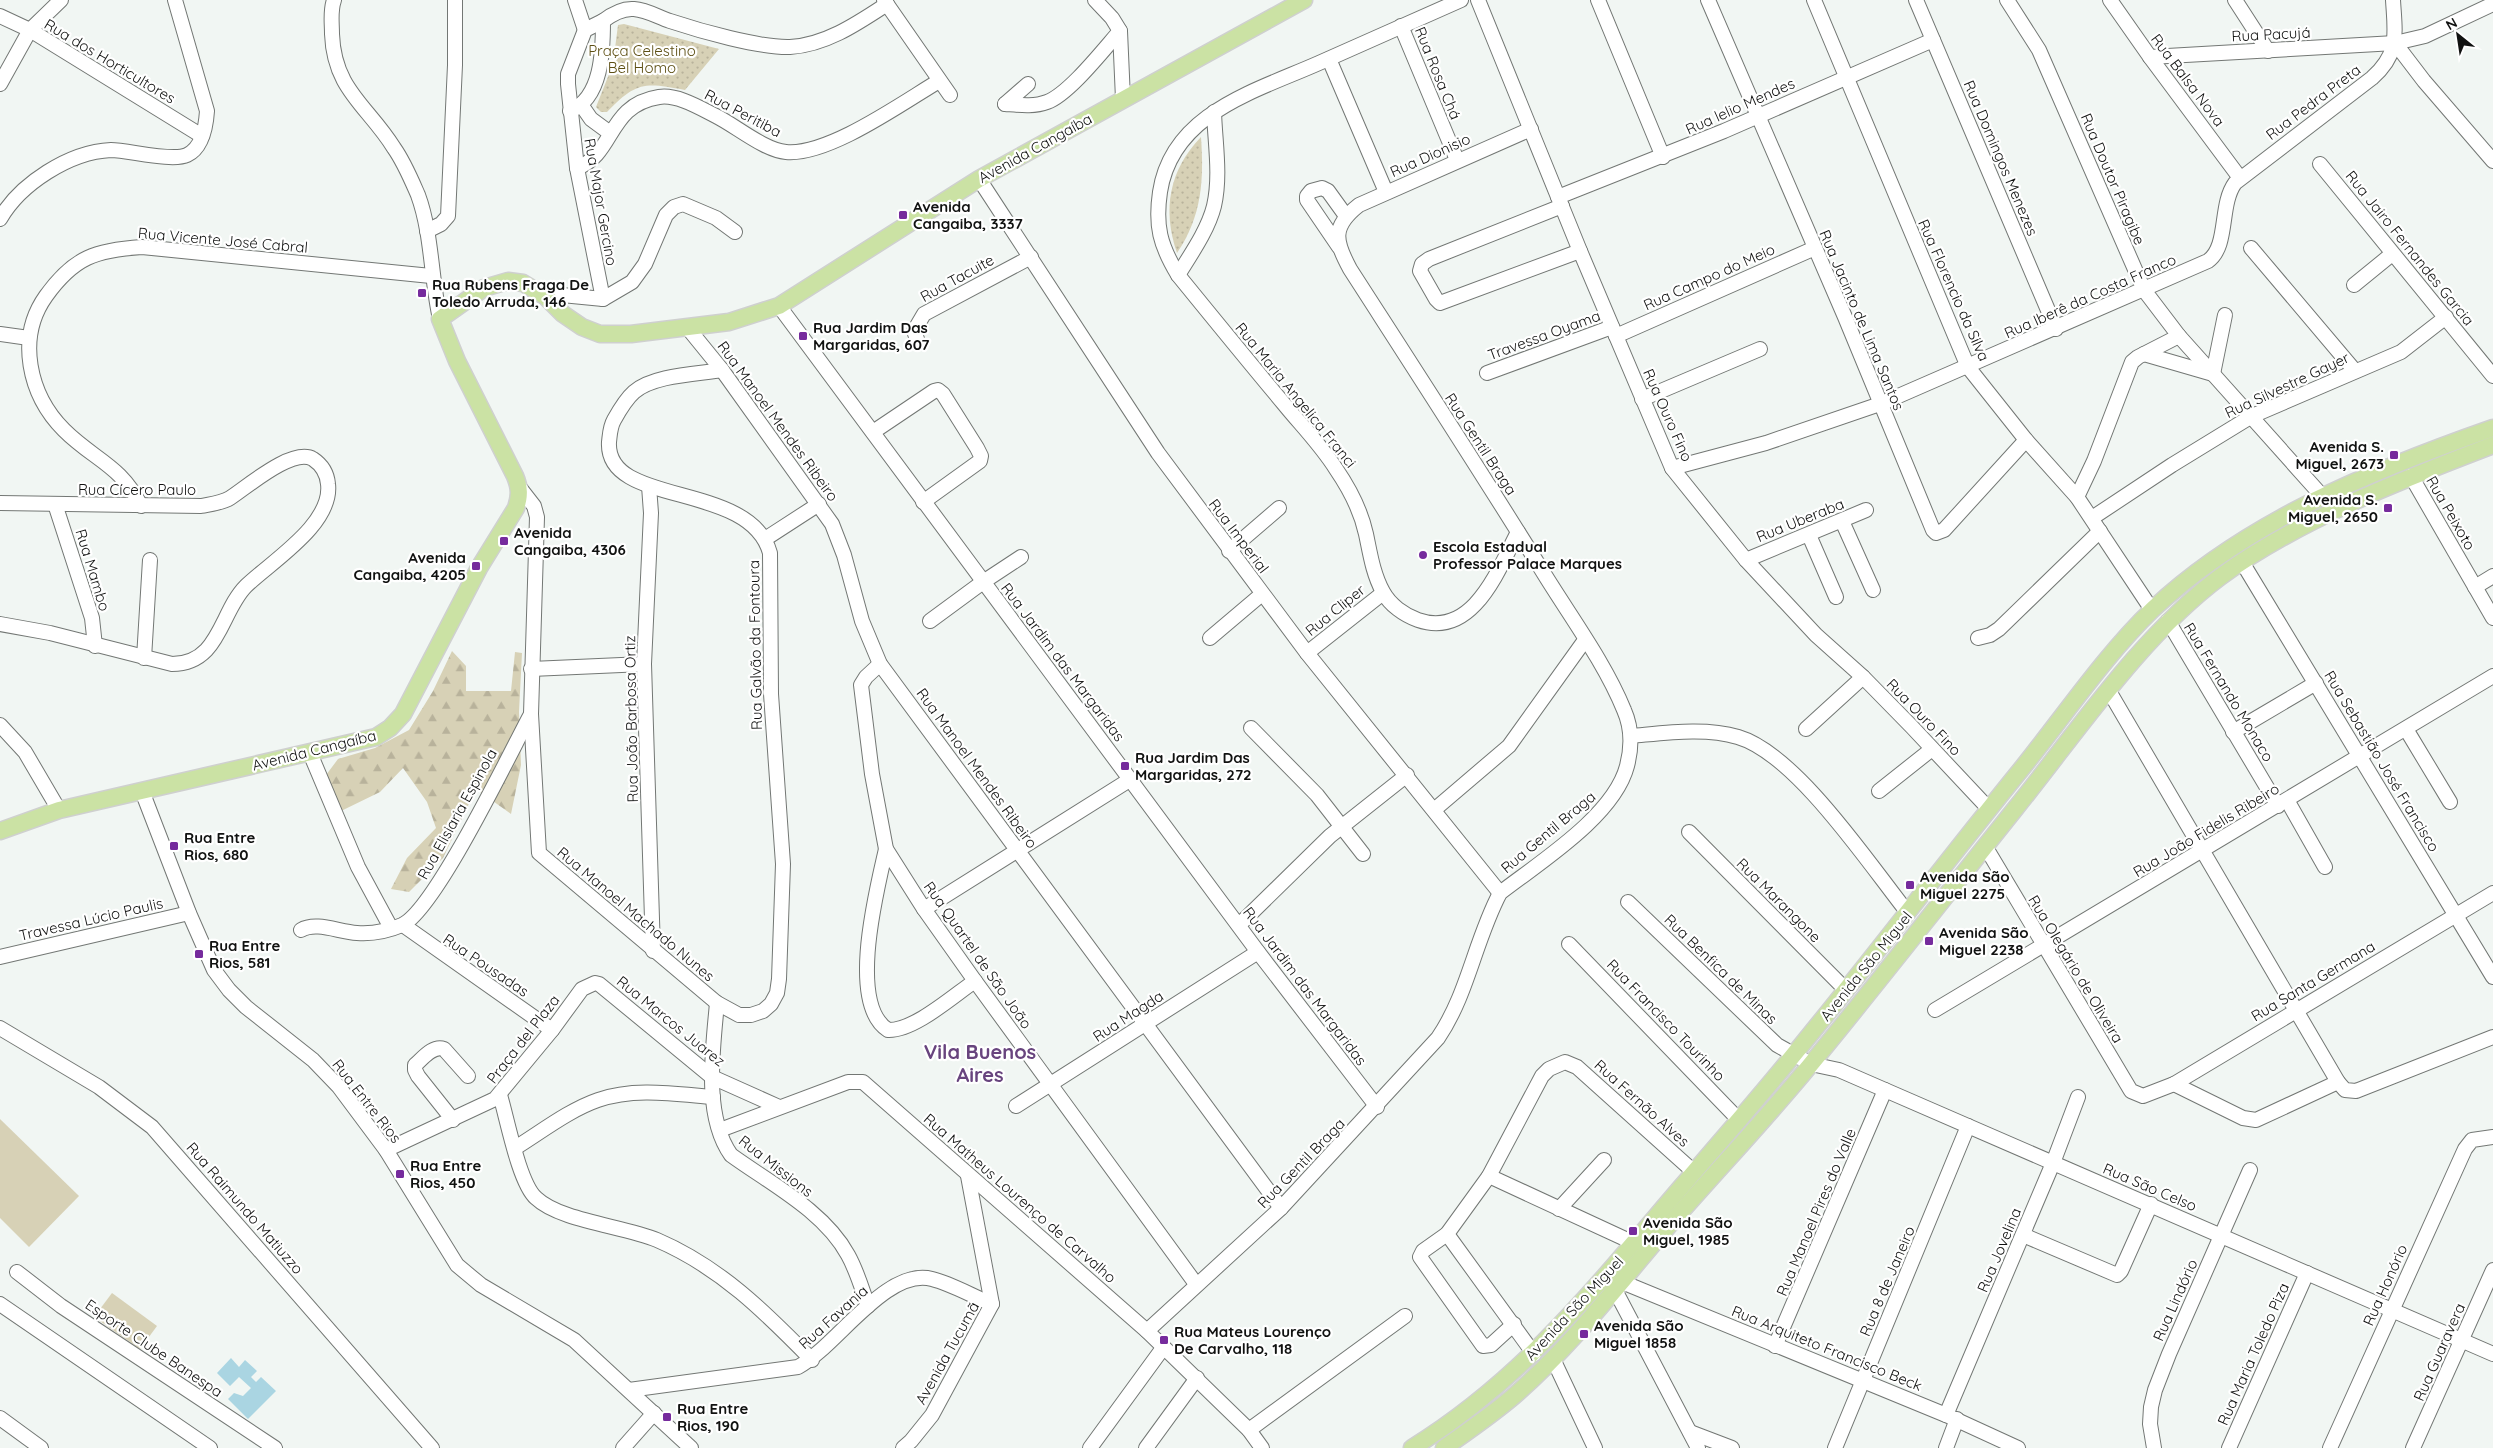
<svg xmlns="http://www.w3.org/2000/svg" width="2493" height="1448" viewBox="0 0 2493 1448" font-family="Quicksand,sans-serif">
<defs>
<pattern id="forest-firs" width="22" height="20" patternUnits="userSpaceOnUse" patternTransform="scale(1.25)"><rect width="22" height="20" fill="#d7d1b6"/><path d="M5 1l3.5 6h-7zM16 11l3.5 6h-7z" fill="#b8b29b"/></pattern>
<pattern id="park-dots" width="8" height="8" patternUnits="userSpaceOnUse" patternTransform="scale(1.25)"><rect width="8" height="8" fill="#d7d1b6"/><path d="M2 2h.1M6 6h.1" fill="none" stroke="#b8b29b" stroke-width="1.8" stroke-linecap="round"/></pattern>
</defs>
<rect width="100%" height="100%" fill="#f1f6f3"/>
<g fill="#d7d1b6">
<polygon points="0,1119 79,1196 29,1247 0,1218"/>
<polygon points="112,1293 157,1326 140,1349 94,1317"/>
</g>
<polygon fill="url(#forest-firs)" points="452,651 466,666 466,691 511,691 515,652 522,653 519,712 521,765 511,814 476,789 443,858 409,892 391,889 407,858 436,828 427,802 403,768 380,792 339,812 326,775 338,759 375,748 409,730 433,691"/>
<g fill="url(#park-dots)">
<path d="M624 24 719 49 685 90C644 82 636 82 607 112H601L596 107 613 64 618 25Z"/>
<path d="M1201 137C1204 180 1202 216 1177 253 1162 210 1169 170 1201 137Z"/>
</g>
<polygon fill="#aad5e2" points="231,1358 239,1367 245,1360 257,1371 251,1377 256,1382 261,1377 276,1391 248,1419 228,1399 234,1393 243,1396 251,1388 239,1377 230,1386 217,1373"/>
<g fill="none" stroke-linecap="round" stroke-linejoin="round">
<defs>
<g id="minor">
<path d="M334 0C330 11 332 22 332 34 334 90 368 106 394 148 404 162 411 179 418 195 432 233 431 279 440 319"/>
<polyline points="575,0 585,30"/>
<polyline points="884,0 950,95"/>
<polyline points="1095,0 1112,18 1120,31 1123,99"/>
<path d="M1461 0C1414 21 1366 42 1319 63 1256 91 1172 113 1160 192 1155 226 1160 245 1178 275 1213 318 1248 361 1284 404 1301 425 1321 445 1336 469 1349 488 1361 511 1366 534 1370 553 1373 574 1383 592 1390 605 1404 615 1418 620 1473 639 1498 570 1518 532"/>
<polyline points="1478,0 1580,251 1672,468 1746,560 1816,635 1863,677 1912,727 1989,809"/>
<polyline points="1598,0 1663,157"/>
<polyline points="1708,0 1845,317 1933,530 1936,533 1944,530 2026,440"/>
<polyline points="1814,0 1968,367 2026,440 2077,497 2152,610"/>
<polyline points="1916,0 2056,329"/>
<polyline points="2007,0 2039,50 2144,290 2179,336 2323,497"/>
<polyline points="2110,0 2150,57 2240,178"/>
<polyline points="2235,0 2268,51"/>
<polyline points="0,16 30,30 202,136"/>
<polyline points="603,21 585,30 568,74 568,84 577,168 603,299"/>
<polyline points="1401,26 1457,160"/>
<polyline points="2395,43 2424,81 2493,161"/>
<polyline points="2150,57 2395,43 2425,36 2493,4"/>
<polyline points="1329,59 1386,192"/>
<polyline points="0,84 30,30 61,0"/>
<path d="M1005 104C1019 105 1034 107 1047 102 1069 94 1104 49 1120 31"/>
<polyline points="1005,104 1028,84"/>
<polyline points="582,106 591,119 610,133"/>
<path d="M570 111C602 98 603 51 603 21 612 14 622 8 634 9 647 10 658 17 670 21 700 31 760 48 790 47 826 45 858 23 887 4"/>
<polyline points="2320,164 2493,376"/>
<path d="M577 168C615 154 607 105 659 97 677 94 700 108 716 116 736 126 764 150 786 152 828 156 902 103 939 81"/>
<polyline points="979,179 1158,453 1307,653 1500,893"/>
<polyline points="1558,197 1724,131 1933,40"/>
<polyline points="1562,206 1429,259 1422,264 1420,271 1436,299 1440,303 1580,251"/>
<path d="M0 219C20 184 69 152 111 150 128 150 172 162 187 155 202 148 206 126 207 111L175 0"/>
<polyline points="427,231 441,224 448,216 455,65 455,0"/>
<polyline points="1339,247 1307,200 1307,196 1311,191 1322,188 1328,191 1346,216"/>
<polyline points="2251,248 2355,371"/>
<path d="M1178 275C1191 254 1208 230 1214 206 1221 176 1215 142 1214 112"/>
<polyline points="2354,285 2392,254"/>
<polyline points="546,297 562,295 603,299 632,282 645,264 666,215 674,207 683,204 716,218 735,232"/>
<polyline points="779,306 1258,952 1377,1107"/>
<polyline points="687,327 722,370 832,524 844,555 862,621 880,664 1281,1208"/>
<polyline points="0,334 29,338"/>
<polyline points="1616,336 1815,248"/>
<polyline points="917,339 914,331 924,314 1031,257"/>
<polyline points="2144,354 2213,374 2225,315"/>
<polyline points="1487,373 1612,327"/>
<polyline points="1642,399 1760,349"/>
<polyline points="873,432 934,391 938,390 943,394 977,448 981,456 980,461 923,502"/>
<path d="M1672 468 1766 443 1880 404 2208 261C2229 246 2219 205 2235 183L2372 78C2400 53 2395 34 2393 0"/>
<polyline points="2411,476 2493,618"/>
<polyline points="649,486 651,513 644,664 653,951"/>
<path d="M520 488 534 506 537 517 531 714 539 853 717 1003 739 1015H751L763 1011 771 1004 777 993 779 979 783 864 771 694 770 553C750 480 605 508 609 442 610 434 610 427 614 420 619 411 626 399 634 392 653 375 698 374 722 370"/>
<polyline points="2077,497 2094,461 2132,362 2138,357 2179,336"/>
<path d="M0 503 201 506C211 504 222 503 230 498 247 487 293 447 313 459 322 465 327 473 328 484 333 524 272 561 246 586 220 612 220 664 172 664L50 633 0 624"/>
<polyline points="55,504 92,618 95,646"/>
<path d="M141 506C121 465 94 460 64 430 29 395 16 338 46 296 74 257 96 250 142 247L431 276"/>
<polyline points="2092,518 2172,465 2252,416 2401,352 2446,317"/>
<polyline points="1842,521 1873,590"/>
<polyline points="1809,535 1836,597"/>
<polyline points="765,539 819,504"/>
<polyline points="1229,551 1279,508"/>
<polyline points="1746,560 1866,510"/>
<polyline points="2242,562 2493,977"/>
<polyline points="2475,587 2493,576"/>
<polyline points="930,621 983,582 1021,557"/>
<polyline points="2168,621 2278,806"/>
<polyline points="1210,638 1262,594"/>
<polyline points="1978,638 1990,635 1999,629 2100,531"/>
<polyline points="1307,653 1383,593"/>
<polyline points="144,658 150,560"/>
<polyline points="880,664 866,677 861,685 872,774 886,849 924,909 975,981 1196,1284"/>
<polyline points="531,669 644,664"/>
<polyline points="2109,691 2338,1082"/>
<polyline points="0,725 25,752 59,810"/>
<polyline points="1251,728 1317,795 1363,854"/>
<polyline points="1806,729 1863,677"/>
<polyline points="2406,729 2450,802"/>
<polyline points="2233,732 2316,683"/>
<path d="M1631 736C1665 733 1705 727 1738 737 1796 754 1869 864 1908 913"/>
<polyline points="310,753 358,867 391,928"/>
<polyline points="142,791 189,913 214,970 229,990 246,1007 313,1060 339,1087 386,1150 457,1265 481,1285 574,1340 691,1448"/>
<polyline points="1879,791 1932,749"/>
<polyline points="2287,800 2325,867"/>
<polyline points="1434,810 1509,746 1585,640"/>
<polyline points="1689,832 1846,990"/>
<polyline points="1985,846 2131,1091 2143,1096 2174,1084 2493,893"/>
<path d="M886 849C877 889 847 1004 888 1030 914 1031 953 996 975 981"/>
<polyline points="1628,902 1777,1045 1811,1064 1839,1070 1885,1090 2493,1354"/>
<polyline points="924,909 1131,779"/>
<polyline points="403,925 552,1030"/>
<polyline points="1239,925 1330,836 1407,775"/>
<path d="M301 930C316 921 339 932 357 933 371 934 388 931 402 925 435 910 510 753 531 714"/>
<polyline points="1569,944 1739,1120"/>
<polyline points="0,957 189,913"/>
<path d="M717 1003C713 1048 703 1116 731 1155 771 1184 824 1211 848 1255 857 1271 862 1289 868 1306"/>
<polyline points="1935,1010 2493,676"/>
<polyline points="0,1028 99,1087 152,1127 432,1448"/>
<polyline points="2174,1084 2243,1118 2256,1120 2338,1082 2345,1090 2356,1091 2493,1037"/>
<path d="M500 1095C507 1118 519 1183 536 1198 560 1221 624 1226 657 1240 720 1267 765 1312 812 1360"/>
<polyline points="1016,1106 1258,952"/>
<path d="M453 1120 418 1076 415 1070V1065C423 1058 433 1045 444 1049L468 1076"/>
<polyline points="720,1130 848,1082 863,1082 1147,1331 1249,1430 1262,1448"/>
<path d="M515 1148C541 1132 569 1110 598 1100 634 1087 676 1094 713 1097"/>
<polyline points="386,1150 495,1099 552,1030 582,989 595,983 599,984 712,1077 779,1107"/>
<polyline points="1489,1176 1634,1243"/>
<polyline points="1559,1209 1604,1160"/>
<polyline points="1447,1234 1534,1354"/>
<polyline points="2023,1235 2117,1275 2121,1271 2151,1204"/>
<polyline points="17,1272 61,1306 275,1448"/>
<polyline points="1622,1282 1946,1415 2018,1448"/>
<polyline points="1615,1290 1698,1448"/>
<polyline points="0,1304 210,1448"/>
<polyline points="1514,1324 1491,1345 1483,1346 1420,1257 1423,1251 1447,1234 1489,1176 1542,1076 1549,1069 1565,1062 1577,1067 1694,1172"/>
<path d="M1147 1331 1281 1208 1438 1038C1468 994 1475 940 1500 893 1540 862 1614 816 1627 766 1632 747 1632 728 1624 710 1605 663 1570 616 1543 572 1480 470 1415 370 1350 269 1335 241 1331 227 1359 205L1531 129"/>
<polyline points="1775,1346 1885,1090"/>
<polyline points="1553,1359 1595,1448"/>
<path d="M629 1390 798 1367C836 1347 886 1267 932 1279 952 1284 972 1296 992 1304"/>
<polyline points="1946,1415 2053,1163 2078,1097"/>
<polyline points="0,1418 41,1448"/>
<polyline points="1249,1430 1405,1316"/>
<polyline points="1690,1432 1732,1448"/>
<polyline points="623,1448 654,1413"/>
<polyline points="903,1448 911,1441 932,1415 992,1304 968,1176"/>
<polyline points="1090,1448 1163,1348"/>
<polyline points="1146,1448 1197,1378"/>
<polyline points="1835,1448 1968,1126"/>
<polyline points="1946,1448 1957,1419"/>
<polyline points="2154,1448 2150,1424 2151,1407 2155,1390 2169,1354 2250,1170"/>
<polyline points="2229,1448 2307,1273"/>
<polyline points="2330,1448 2465,1149 2472,1140 2493,1137"/>
<polyline points="2413,1448 2493,1270"/>
</g>
<g id="major">
<path d="M0 831 59 810 376 737 390 728 403 714 479 568 516 508C520 496 520 488 515 476L457 361 440 319 484 288 508 281 523 283 546 297 563 314 582 327 600 334H631L729 322 779 306 979 179 1304 0"/>
<path d="M1412 1448C1524 1379 1598 1284 1683 1185 1719 1143 1756 1101 1791 1058 1870 962 1945 863 2023 767 2064 716 2106 654 2153 609 2247 521 2373 470 2493 428"/>
<path d="M1444 1448C1468 1431 1493 1414 1515 1395 1577 1341 1625 1275 1679 1214 1723 1164 1769 1115 1811 1064 1880 980 1947 894 2015 809 2077 732 2141 636 2220 577 2297 520 2404 479 2493 445"/>
</g>
</defs>
<use href="#minor" stroke="#737774" stroke-width="16"/>
<use href="#major" stroke="#cfd0cf" stroke-width="19"/>
<use href="#minor" stroke="#fff" stroke-width="14"/>
<use href="#major" stroke="#cbe2a4" stroke-width="16"/>
</g>
<g fill="#762b9d" stroke="#fff" stroke-width="2">
<rect x="898" y="210" width="10" height="10" rx="2.5"/>
<rect x="417" y="288" width="10" height="10" rx="2.5"/>
<rect x="798" y="331" width="10" height="10" rx="2.5"/>
<rect x="2389" y="450" width="10" height="10" rx="2.5"/>
<rect x="2383" y="503" width="10" height="10" rx="2.5"/>
<rect x="499" y="536" width="10" height="10" rx="2.5"/>
<circle cx="1423" cy="555" r="5"/>
<rect x="471" y="561" width="10" height="10" rx="2.5"/>
<rect x="1120" y="761" width="10" height="10" rx="2.5"/>
<rect x="169" y="841" width="10" height="10" rx="2.5"/>
<rect x="1905" y="880" width="10" height="10" rx="2.5"/>
<rect x="1924" y="936" width="10" height="10" rx="2.5"/>
<rect x="194" y="949" width="10" height="10" rx="2.5"/>
<rect x="395" y="1169" width="10" height="10" rx="2.5"/>
<rect x="1628" y="1226" width="10" height="10" rx="2.5"/>
<rect x="1579" y="1329" width="10" height="10" rx="2.5"/>
<rect x="1159" y="1335" width="10" height="10" rx="2.5"/>
<rect x="662" y="1412" width="10" height="10" rx="2.5"/>
</g>
<g text-anchor="middle" dominant-baseline="central" stroke-width="4.5" stroke-linejoin="round" paint-order="stroke">
<g font-size="15" fill="#111211" stroke="#fff">
<text transform="translate(2271 34) rotate(-3)">Rua Pacujá</text>
<text transform="translate(110 61) rotate(31)">Rua dos Horticultores</text>
<text transform="translate(1438 73) rotate(68)">Rua Rosa Chá</text>
<text transform="translate(2188 80) rotate(53)">Rua Balsa Nova</text>
<text transform="translate(2313 102) rotate(-37)">Rua Pedra Preta</text>
<text transform="translate(1740 106) rotate(-24)">Rua lelio Mendes</text>
<text transform="translate(743 113) rotate(28)">Rua Peritiba</text>
<text transform="translate(1035 148) rotate(-29)">Avenida Cangaíba</text>
<text transform="translate(1430 155) rotate(-24)">Rua Dionisio</text>
<text transform="translate(2001 158) rotate(67)">Rua Domingos Menezes</text>
<text transform="translate(2113 179) rotate(67)">Rua Doutor Piragibe</text>
<text transform="translate(601 202) rotate(80)">Rua Major Gercino</text>
<text transform="translate(223 240) rotate(5)">Rua Vicente José Cabral</text>
<text transform="translate(2410 248) rotate(51)">Rua Jairo Fernandes Garcia</text>
<text transform="translate(1709 277) rotate(-24)">Rua Campo do Meio</text>
<text transform="translate(957 278) rotate(-29)">Rua Tacuite</text>
<text transform="translate(1954 290) rotate(66)">Rua Florencio da Silva</text>
<text transform="translate(2090 296) rotate(-24)">Rua Iberê da Costa Franco</text>
<text transform="translate(1862 320) rotate(67)">Rua Jacinto de Lima Santos</text>
<text transform="translate(1544 335) rotate(-20)">Travessa Oyama</text>
<text transform="translate(2287 385) rotate(-25)">Rua Silvestre Gayer</text>
<text transform="translate(1296 395) rotate(51)">Rua Maria Angelica Franci</text>
<text transform="translate(1668 415) rotate(66)">Rua Ouro Fino</text>
<text transform="translate(778 421) rotate(54)">Rua Manoel Mendes Ribeiro</text>
<text transform="translate(1481 444) rotate(57)">Rua Gentil Braga</text>
<text x="137" y="489">Rua Cícero Paulo</text>
<text transform="translate(2451 513) rotate(60)">Rua Peixoto</text>
<text transform="translate(1800 520) rotate(-22)">Rua Uberaba</text>
<text transform="translate(1239 536) rotate(53)">Rua Imperial</text>
<text transform="translate(93 570) rotate(73)">Rua Mambo</text>
<text transform="translate(1335 610) rotate(-39)">Rua Cliper</text>
<text transform="translate(755 645) rotate(-91)">Rua Galvão da Fontoura</text>
<text transform="translate(1063 662) rotate(53)">Rua Jardim das Margaridas</text>
<text transform="translate(2229 692) rotate(59)">Rua Fernando Monaco</text>
<text transform="translate(1924 717) rotate(46)">Rua Ouro Fino</text>
<text transform="translate(631 719) rotate(-91)">Rua João Barbosa Ortiz</text>
<text transform="translate(314 750) rotate(-14)">Avenida Cangaíba</text>
<text transform="translate(2382 761) rotate(59)">Rua Sebastião José Francisco</text>
<text transform="translate(977 768) rotate(54)">Rua Manoel Mendes Ribeiro</text>
<text transform="translate(457 814) rotate(-61)">Rua Elisiaria Espinola</text>
<text transform="translate(2206 830) rotate(-31)">Rua João Fidelis Ribeiro</text>
<text transform="translate(1548 832) rotate(-40)">Rua Gentil Braga</text>
<text transform="translate(1779 900) rotate(45)">Rua Marangone</text>
<text transform="translate(636 914) rotate(40)">Rua Manoel Machado Nunes</text>
<text transform="translate(91 919) rotate(-13)">Travessa Lúcio Paulis</text>
<text transform="translate(978 955) rotate(55)">Rua Quartel de São João</text>
<text transform="translate(486 965) rotate(34)">Rua Pousadas</text>
<text transform="translate(1866 966) rotate(-51)">Avenida São Miguel</text>
<text transform="translate(1721 969) rotate(44)">Rua Benfica de Minas</text>
<text transform="translate(2076 969) rotate(59)">Rua Olegário de Oliveira</text>
<text transform="translate(2313 981) rotate(-31)">Rua Santa Germana</text>
<text transform="translate(1305 986) rotate(53)">Rua Jardim das Margaridas</text>
<text transform="translate(1128 1016) rotate(-33)">Rua Magda</text>
<text transform="translate(1666 1020) rotate(46)">Rua Francisco Tourinho</text>
<text transform="translate(671 1021) rotate(39)">Rua Marcos Juarez</text>
<text transform="translate(523 1039) rotate(-52)">Praça del Plaza</text>
<text transform="translate(367 1101) rotate(52)">Rua Entre Rios</text>
<text transform="translate(1642 1103) rotate(42)">Rua Fernão Alves</text>
<text transform="translate(1301 1163) rotate(-46)">Rua Gentil Braga</text>
<text transform="translate(776 1166) rotate(38)">Rua Missions</text>
<text transform="translate(2150 1187) rotate(23)">Rua São Celso</text>
<text transform="translate(1020 1198) rotate(41)">Rua Matheus Lourenço de Carvalho</text>
<text transform="translate(245 1208) rotate(49)">Rua Raimundo Matiuzzo</text>
<text transform="translate(1816 1212) rotate(-67)">Rua Manoel Pires do Valle</text>
<text transform="translate(1999 1250) rotate(-67)">Rua Jovelina</text>
<text transform="translate(1887 1281) rotate(-67)">Rua 8 de Janeiro</text>
<text transform="translate(2385 1285) rotate(-66)">Rua Honório</text>
<text transform="translate(2175 1300) rotate(-66)">Rua Lindório</text>
<text transform="translate(1574 1308) rotate(-47)">Avenida São Miguel</text>
<text transform="translate(833 1317) rotate(-42)">Rua Favania</text>
<text transform="translate(154 1348) rotate(34)">Esporte Clube Banespa</text>
<text transform="translate(1827 1348) rotate(22)">Rua Arquiteto Francisco Beck</text>
<text transform="translate(2439 1352) rotate(-66)">Rua Guaravera</text>
<text transform="translate(947 1353) rotate(-61)">Avenida Tucumã</text>
<text transform="translate(2253 1354) rotate(-66)">Rua Maria Toledo Piza</text>
</g>
<g font-size="15" fill="#5d4f13" stroke="#fff">
<text x="642" y="50">Praça Celestino<tspan x="642" dy="17">Bel Homo</tspan></text>
</g>
<g font-size="15" font-weight="bold" fill="#111211" stroke="#fff" text-anchor="start">
<text x="913" y="206">Avenida<tspan x="913" dy="17">Cangaiba, 3337</tspan></text>
<text x="432" y="284">Rua Rubens Fraga De<tspan x="432" dy="17">Toledo Arruda, 146</tspan></text>
<text x="813" y="327">Rua Jardim Das<tspan x="813" dy="17">Margaridas, 607</tspan></text>
<text x="2384" y="446" text-anchor="end">Avenida S.<tspan x="2384" dy="17">Miguel, 2673</tspan></text>
<text x="2378" y="499" text-anchor="end">Avenida S.<tspan x="2378" dy="17">Miguel, 2650</tspan></text>
<text x="514" y="532">Avenida<tspan x="514" dy="17">Cangaiba, 4306</tspan></text>
<text x="1433" y="546">Escola Estadual<tspan x="1433" dy="17">Professor Palace Marques</tspan></text>
<text x="466" y="557" text-anchor="end">Avenida<tspan x="466" dy="17">Cangaiba, 4205</tspan></text>
<text x="1135" y="757">Rua Jardim Das<tspan x="1135" dy="17">Margaridas, 272</tspan></text>
<text x="184" y="837">Rua Entre<tspan x="184" dy="17">Rios, 680</tspan></text>
<text x="1920" y="876">Avenida São<tspan x="1920" dy="17">Miguel 2275</tspan></text>
<text x="1939" y="932">Avenida São<tspan x="1939" dy="17">Miguel 2238</tspan></text>
<text x="209" y="945">Rua Entre<tspan x="209" dy="17">Rios, 581</tspan></text>
<text x="410" y="1165">Rua Entre<tspan x="410" dy="17">Rios, 450</tspan></text>
<text x="1643" y="1222">Avenida São<tspan x="1643" dy="17">Miguel, 1985</tspan></text>
<text x="1594" y="1325">Avenida São<tspan x="1594" dy="17">Miguel 1858</tspan></text>
<text x="1174" y="1331">Rua Mateus Lourenço<tspan x="1174" dy="17">De Carvalho, 118</tspan></text>
<text x="677" y="1408">Rua Entre<tspan x="677" dy="17">Rios, 190</tspan></text>
</g>
<g font-size="20" font-weight="bold" fill="#68447e" stroke="#fff">
<text x="980" y="1051">Vila Buenos<tspan x="980" dy="23">Aires</tspan></text>
</g>
</g>
<g transform="translate(2458 35) rotate(330)" stroke="#ffffff" stroke-width="4" paint-order="stroke">
<path d="M0-4L9 19L0 12L-9 19Z" fill="#111211"/>
<text y="-8" font-size="14" font-weight="bold" text-anchor="middle" fill="#111211">N</text>
</g>
</svg>
